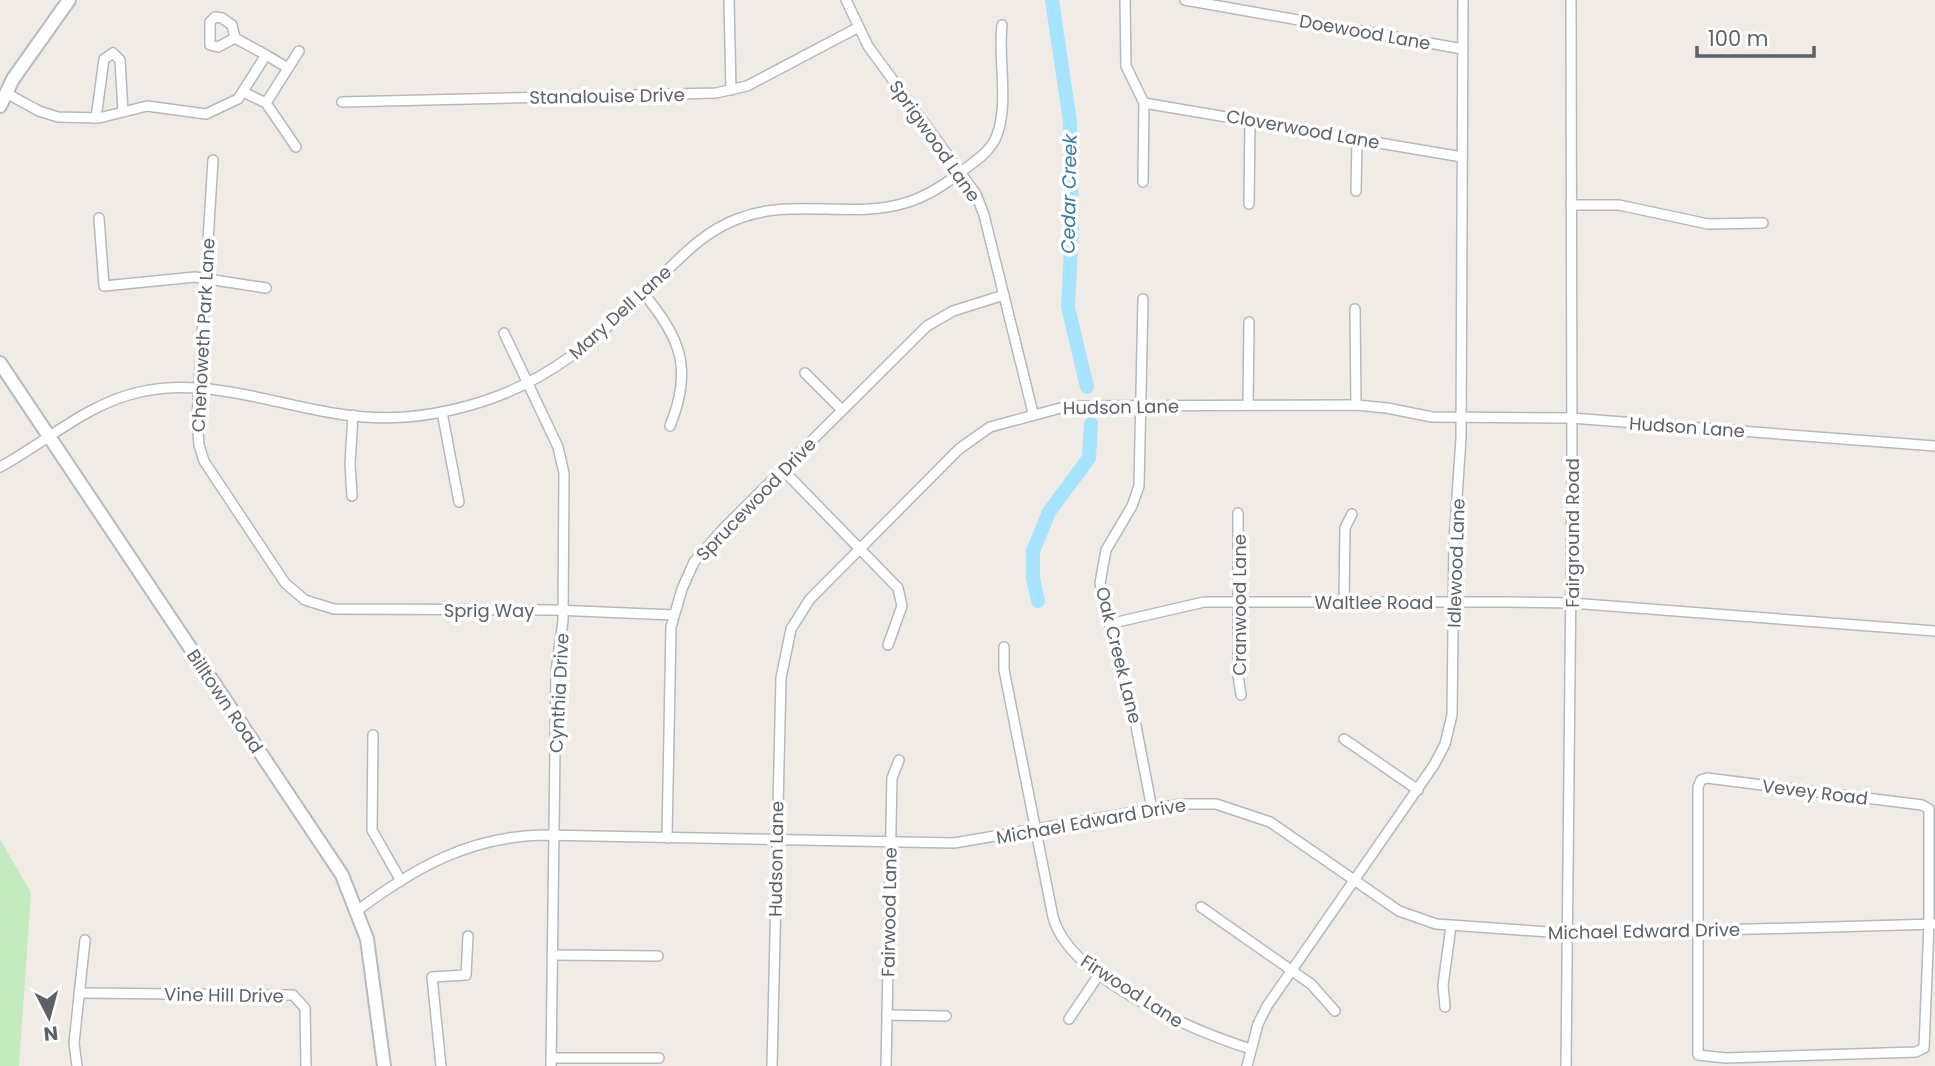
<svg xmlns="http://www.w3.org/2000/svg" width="1935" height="1066" viewBox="0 0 1935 1066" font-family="Poppins,sans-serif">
<rect width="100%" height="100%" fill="#f0ece5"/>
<polygon fill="#c4eabf" points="0,839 31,893 19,1066 0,1066"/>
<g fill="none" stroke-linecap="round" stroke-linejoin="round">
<g stroke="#a6e3ff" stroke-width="14">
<polyline points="1052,0 1070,122 1072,228 1068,307 1087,387"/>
<polyline points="1038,601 1033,578 1033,551 1049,512 1089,458 1091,424"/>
</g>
<defs>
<g id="minor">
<polyline points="729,0 731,90"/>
<polyline points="846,0 868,46 976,194 984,215 1033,413"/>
<polyline points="1125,0 1126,66 1144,103 1143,182"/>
<polyline points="1185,0 1463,49"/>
<polyline points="266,55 288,68"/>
<polyline points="243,92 266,103 296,147"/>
<polyline points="6,93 39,111 58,117 99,118 147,106 206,114 238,99 266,55 235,38 218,47 210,45 210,22 215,17 222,18 232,25 235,38"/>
<polyline points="342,102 716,93 747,86 857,28"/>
<polyline points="266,103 299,51"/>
<polyline points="1144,103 1462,157"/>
<polyline points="96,118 104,59 113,53 120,60 123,112"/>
<polyline points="213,160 197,418 199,445 204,461 285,583 305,600 334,609 554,610 674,615"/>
<polyline points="1356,191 1357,139"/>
<polyline points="1249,204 1250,119"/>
<polyline points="1571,205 1619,205 1708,224 1763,223"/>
<polyline points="99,218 104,286 195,277 266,288"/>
<path d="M644 294C681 339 693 369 670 426"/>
<polyline points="1143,299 1139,486 1132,506 1106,550 1100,583 1136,726 1152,809"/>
<polyline points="1355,309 1356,405"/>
<polyline points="504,333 558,447 564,473 563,621 556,671 551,1066"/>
<polyline points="805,373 842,410"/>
<polyline points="1248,405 1249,322"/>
<polyline points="442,412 459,502"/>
<path d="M0 467C46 442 88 403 140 392 208 377 272 404 339 414 387 422 438 416 484 401 549 380 597 339 645 292 675 264 700 232 740 218 793 198 852 219 905 203 926 197 946 184 963 170 976 161 991 151 997 135 1009 102 998 60 1002 25"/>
<polyline points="782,469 898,588 902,606 888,645"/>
<polyline points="352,496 350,464 353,415"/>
<polyline points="1238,513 1238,675 1241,695"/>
<polyline points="1344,602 1345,528 1352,514"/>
<polyline points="1109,624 1204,602 1508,602 1571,603 1935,631"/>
<path d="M1004 647V670L1053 917C1069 978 1195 1032 1251 1049"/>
<polyline points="373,735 372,830 401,881"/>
<polyline points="1344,739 1418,790"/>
<polygon points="1707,778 1922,805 1929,809 1929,924 1924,1048 1916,1052 1726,1058 1698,1055 1698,787 1701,780"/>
<polyline points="667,838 671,627 682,589 694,562 724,528 927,326 953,311 1004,295"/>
<polyline points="1201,907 1311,984 1335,1011"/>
<path d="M358 910C416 867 469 837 542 835L954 843 1182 804H1216L1270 822 1399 911 1436 924 1577 934 1935 924"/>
<polyline points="552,955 658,956"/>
<polyline points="79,993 293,995 305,1008 306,1066"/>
<polyline points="1445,1007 1443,985 1451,926"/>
<polyline points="887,1015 946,1016"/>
<polyline points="1069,1019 1100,973"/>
<polyline points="551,1058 659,1058"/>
<polyline points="77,1066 74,1043 85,940"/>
<polyline points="441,1066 432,977 466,975 468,936"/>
<polyline points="772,1066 781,678 791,629 810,599 959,449 990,427 1068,406 1356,405 1387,408 1432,417 1571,418 1935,446"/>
<polyline points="886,1066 892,778 899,760"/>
<polyline points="1247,1066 1258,1024 1267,1006 1434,765 1445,744 1452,715 1454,542 1461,438 1463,0"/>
<polyline points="1566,1066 1572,473 1571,0"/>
</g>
<g id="secondary">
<polyline points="0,106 13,79 69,0"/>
<polyline points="0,363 342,875 367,939 384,1066"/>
</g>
</defs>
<use href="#minor" stroke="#b5b9bd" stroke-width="12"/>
<use href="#secondary" stroke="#b6bbc0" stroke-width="16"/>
<use href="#minor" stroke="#fff" stroke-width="9"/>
<use href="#secondary" stroke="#fff" stroke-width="12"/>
</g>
<g text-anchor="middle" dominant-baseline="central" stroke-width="7" stroke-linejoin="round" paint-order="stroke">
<g font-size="18" fill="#5c6267" stroke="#fff">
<text transform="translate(1365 32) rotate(10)">Doewood Lane</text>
<text transform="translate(607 96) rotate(-1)">Stanalouise Drive</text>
<text transform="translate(1303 129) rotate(10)">Cloverwood Lane</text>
<text transform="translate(935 141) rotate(55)">Sprigwood Lane</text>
<text transform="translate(620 312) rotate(-42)">Mary Dell Lane</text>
<text transform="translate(203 335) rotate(-87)">Chenoweth Park Lane</text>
<text transform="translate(1121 407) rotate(-1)">Hudson Lane</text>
<text transform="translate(1687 427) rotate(4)">Hudson Lane</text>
<text transform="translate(756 499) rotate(-46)">Sprucewood Drive</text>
<text transform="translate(1572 533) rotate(-90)">Fairground Road</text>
<text transform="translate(1456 563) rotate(-88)">Idlewood Lane</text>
<text x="1374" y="602">Waltlee Road</text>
<text transform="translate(1239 605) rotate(-90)">Cranwood Lane</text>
<text x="489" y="610">Sprig Way</text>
<text transform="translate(1119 655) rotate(76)">Oak Creek Lane</text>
<text transform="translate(559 693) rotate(-87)">Cynthia Drive</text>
<text transform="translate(225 701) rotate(56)">Billtown Road</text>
<text transform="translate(1815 792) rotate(7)">Vevey Road</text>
<text transform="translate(1091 821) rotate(-10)">Michael Edward Drive</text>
<text transform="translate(776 859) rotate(-89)">Hudson Lane</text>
<text transform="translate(889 912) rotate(-89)">Fairwood Lane</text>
<text transform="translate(1644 931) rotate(-1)">Michael Edward Drive</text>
<text transform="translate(1132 991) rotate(33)">Firwood Lane</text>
<text transform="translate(224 995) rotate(1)">Vine Hill Drive</text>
</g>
<g font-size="19" font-style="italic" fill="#347ba8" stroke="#fff">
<text transform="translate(1069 194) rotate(-89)">Cedar Creek</text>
</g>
</g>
<g transform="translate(49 1017) rotate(174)" stroke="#ffffff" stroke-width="5" paint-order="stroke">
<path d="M0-5L12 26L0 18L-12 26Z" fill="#5c6267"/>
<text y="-10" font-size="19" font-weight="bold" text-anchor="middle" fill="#5c6267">N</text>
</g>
<path d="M1697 46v10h117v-10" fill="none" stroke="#5c6267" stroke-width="3.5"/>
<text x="1708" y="46" font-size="21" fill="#5c6267" stroke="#ffffff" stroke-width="5" paint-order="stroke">100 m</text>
</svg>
